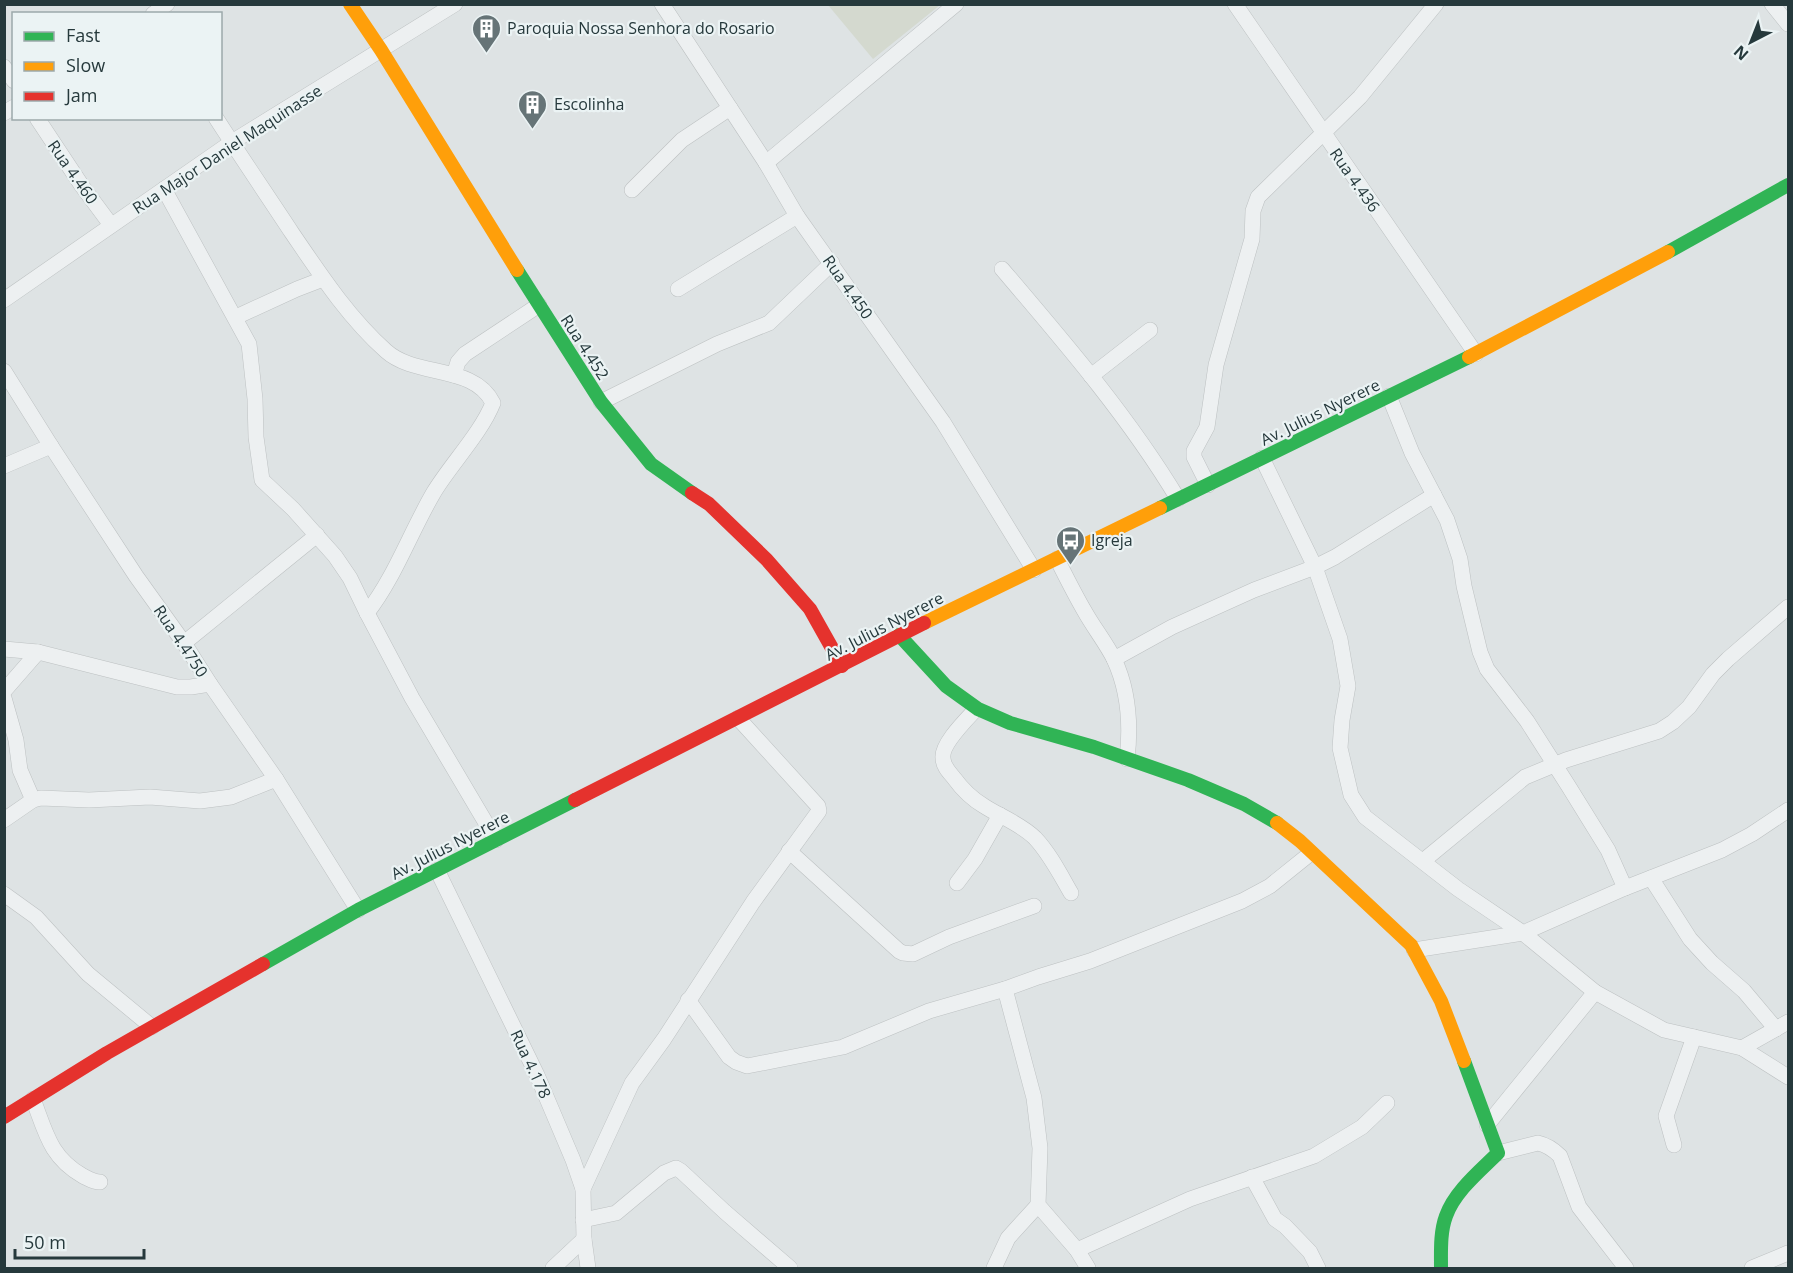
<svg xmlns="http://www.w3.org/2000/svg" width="1793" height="1273" viewBox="0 0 1793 1273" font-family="'Open Sans',sans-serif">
<rect width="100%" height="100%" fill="#dee3e4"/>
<polygon fill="#d4d9cf" points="828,5 940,5 873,59"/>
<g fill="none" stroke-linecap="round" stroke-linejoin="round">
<defs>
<g id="street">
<polyline points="662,4 766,163 797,216 943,422 1034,570"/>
<polyline points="1235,4 1476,354"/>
<polyline points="1772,4 1788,24"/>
<polyline points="153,14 167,4"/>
<polyline points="4,67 14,81"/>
<polyline points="4,113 14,107"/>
<polyline points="37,118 82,186 111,225"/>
<path d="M216 118C241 157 267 195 292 233 320 274 348 317 386 351 416 378 474 364 493 403 481 433 451 464 434 492 411 531 395 577 367 613"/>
<polyline points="766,163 956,4"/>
<polyline points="164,189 249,344 255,399 256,437 262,480 293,509 335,556 350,578 367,613 412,698 496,840"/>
<polyline points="632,190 682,140 730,108"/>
<path d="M1002 269C1065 343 1128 416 1178 499"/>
<polyline points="678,289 797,216"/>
<polyline points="4,300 232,142 455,4"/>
<polyline points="236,317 297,289 323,279"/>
<polyline points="4,371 51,446 136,576 184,643 210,684 276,779 358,910"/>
<polyline points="454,375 458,362 465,354 539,305"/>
<polyline points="1091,376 1150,330"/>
<polyline points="1389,396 1412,453 1447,520 1460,559 1464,586 1480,652 1487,669 1527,721 1569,787 1608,850 1625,888"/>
<polyline points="601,402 717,344 769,323 832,263"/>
<polyline points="1262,458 1315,567 1340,639 1348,686 1342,720 1340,748 1351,795 1365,817 1458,889 1523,933 1595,992 1664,1030 1742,1048 1788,1077"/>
<polyline points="4,466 51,446"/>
<polyline points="1208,485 1194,457 1194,451 1207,427 1216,365 1252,239 1253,211 1258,197 1360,97 1436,4"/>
<path d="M1057 559C1066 577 1075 595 1085 612 1094 628 1106 643 1114 659 1129 691 1131 725 1127 759"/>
<polyline points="184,643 317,535"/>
<polyline points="4,649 38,652 177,687 191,687 210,684"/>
<polyline points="1114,659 1172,627 1254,590 1315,567 1335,557 1434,495"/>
<polyline points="4,691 38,652"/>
<polyline points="4,698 16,740 20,770 33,800"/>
<path d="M976 709C967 719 941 744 943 758 943 766 949 772 954 778 962 789 972 799 984 806 1001 817 1021 824 1035 838 1050 854 1060 874 1071 893"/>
<polyline points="4,820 33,800 41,798 89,800 150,797 200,801 231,797 276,779"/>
<polyline points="789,851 899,951 903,953 913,954 949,937 1034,906"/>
<polyline points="1423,861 1525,777 1566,760 1659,731 1673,722 1689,707 1713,674 1728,659 1788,607"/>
<polyline points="437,870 537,1075 573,1160 583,1189 584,1239 588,1268"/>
<polyline points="1651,878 1690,939 1712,963 1744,991 1776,1029"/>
<polyline points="957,883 975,859 1000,815"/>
<polyline points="4,894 36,917 88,974 152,1027"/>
<polyline points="1414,950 1523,933 1625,888 1722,850 1752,834 1788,810"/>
<polyline points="1005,989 1034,1098 1040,1148 1038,1205 1077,1250 1088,1268"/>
<polyline points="688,1000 729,1057 736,1062 747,1066 843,1047 929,1011 1005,989 1038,977 1090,961 1242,901 1270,886 1311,853"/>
<polyline points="1742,1048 1788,1022"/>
<path d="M33 1099C46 1133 50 1157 83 1176 89 1179 93 1182 100 1182"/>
<polyline points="1487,1125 1595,992"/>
<polyline points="1674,1145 1666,1116 1694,1037"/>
<path d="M1498 1153 1538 1143C1547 1145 1554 1150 1560 1156L1579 1207 1626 1268"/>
<polyline points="1252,1177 1275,1219 1285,1226 1310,1252 1318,1268"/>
<polyline points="583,1189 632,1083 664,1039 753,902 819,811 818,806 738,718"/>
<polyline points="583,1220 616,1213 664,1173 676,1168 681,1171 725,1212 790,1268"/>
<polyline points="1077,1250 1190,1199 1314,1156 1362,1127 1387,1103"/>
<polyline points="553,1268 584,1239"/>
<polyline points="994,1268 1008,1238 1038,1205"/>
<polyline points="1752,1268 1788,1253"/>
</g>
</defs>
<use href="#street" stroke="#bdc1c2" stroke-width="16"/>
<use href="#street" stroke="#edf0f1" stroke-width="15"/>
<g stroke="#30b455" stroke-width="14">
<polyline points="1668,252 1788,185"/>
<polyline points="517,270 601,402 651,464 692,493"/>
<polyline points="1160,508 1469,357"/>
<polyline points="899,635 946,686 978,709 1010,723 1094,747 1188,780 1244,804 1277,823"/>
<polyline points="263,964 358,910 575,800"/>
<path d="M1441 1268C1441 1251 1440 1232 1446 1216 1455 1191 1480 1171 1498 1153L1464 1061"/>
</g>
<g stroke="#ff9f0a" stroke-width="14">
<polyline points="350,4 381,50 517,270"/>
<polyline points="1469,357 1668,252"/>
<polyline points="924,623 1160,508"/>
<polyline points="1277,823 1300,841 1411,945 1441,1001 1464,1061"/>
</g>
<g stroke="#e5322d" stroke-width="14">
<polyline points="692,493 709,504 767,560 810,609 842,666"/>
<polyline points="575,800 924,623"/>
<polyline points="4,1117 107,1053 263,964"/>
</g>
</g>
<defs>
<symbol id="building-pin" viewBox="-11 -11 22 30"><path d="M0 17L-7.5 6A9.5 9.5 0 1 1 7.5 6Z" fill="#667477" stroke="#ebf3f4"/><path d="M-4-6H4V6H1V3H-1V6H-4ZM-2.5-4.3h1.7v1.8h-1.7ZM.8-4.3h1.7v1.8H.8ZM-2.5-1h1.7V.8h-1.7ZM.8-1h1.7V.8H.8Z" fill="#fff"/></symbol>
<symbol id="bus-pin" viewBox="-11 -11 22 30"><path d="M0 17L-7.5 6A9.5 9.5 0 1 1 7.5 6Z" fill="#667477" stroke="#ebf3f4"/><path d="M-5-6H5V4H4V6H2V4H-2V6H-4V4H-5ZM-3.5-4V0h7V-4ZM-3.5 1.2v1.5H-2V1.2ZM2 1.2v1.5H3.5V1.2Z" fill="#fff"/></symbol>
</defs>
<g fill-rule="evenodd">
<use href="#building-pin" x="470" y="12" width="33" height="45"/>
<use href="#building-pin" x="516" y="88" width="33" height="45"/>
<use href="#bus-pin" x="1054" y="524" width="33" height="45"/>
</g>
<g text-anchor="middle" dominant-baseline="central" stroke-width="4.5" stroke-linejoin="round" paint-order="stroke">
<g font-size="16" fill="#26393c" stroke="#ebf3f4" text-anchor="start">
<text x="507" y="28">Paroquia Nossa Senhora do Rosario</text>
<text x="554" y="104">Escolinha</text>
<text x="1091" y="540">Igreja</text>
</g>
<g font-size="16" fill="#26393c" stroke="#ebf3f4">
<text transform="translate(227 149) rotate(-33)">Rua Major Daniel Maquinasse</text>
<text transform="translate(73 172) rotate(55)">Rua 4.460</text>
<text transform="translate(1355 180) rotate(55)">Rua 4.436</text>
<text transform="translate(848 287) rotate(55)">Rua 4.450</text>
<text transform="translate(585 347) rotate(57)">Rua 4.452</text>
<text transform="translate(1320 412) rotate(-26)">Av. Julius Nyerere</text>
<text transform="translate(884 626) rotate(-27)">Av. Julius Nyerere</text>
<text transform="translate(181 641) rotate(56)">Rua 4.4750</text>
<text transform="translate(450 845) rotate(-27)">Av. Julius Nyerere</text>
<text transform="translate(531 1064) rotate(65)">Rua 4.178</text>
</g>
</g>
<rect width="1793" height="1273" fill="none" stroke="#26393c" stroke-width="12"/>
<rect x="12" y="12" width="210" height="108" fill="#ebf3f4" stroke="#9ca9aa" stroke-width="1.5"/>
<rect x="24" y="32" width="30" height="9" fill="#30b455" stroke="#9ca9aa" stroke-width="1.5"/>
<text x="66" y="42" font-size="18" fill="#26393c">Fast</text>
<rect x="24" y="62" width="30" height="9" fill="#ff9f0a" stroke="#9ca9aa" stroke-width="1.5"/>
<text x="66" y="72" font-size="18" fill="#26393c">Slow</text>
<rect x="24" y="92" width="30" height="9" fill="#e5322d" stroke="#9ca9aa" stroke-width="1.5"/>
<text x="66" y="102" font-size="18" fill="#26393c">Jam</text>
<g transform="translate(1751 42) rotate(222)" stroke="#ebf3f4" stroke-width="4.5" paint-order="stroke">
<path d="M0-4.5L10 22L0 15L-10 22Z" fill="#26393c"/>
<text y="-9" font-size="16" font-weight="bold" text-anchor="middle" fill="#26393c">N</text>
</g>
<path d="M15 1249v9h129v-9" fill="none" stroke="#26393c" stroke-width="3"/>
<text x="24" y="1249" font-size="18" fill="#26393c" stroke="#ebf3f4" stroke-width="4.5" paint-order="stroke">50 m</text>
</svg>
